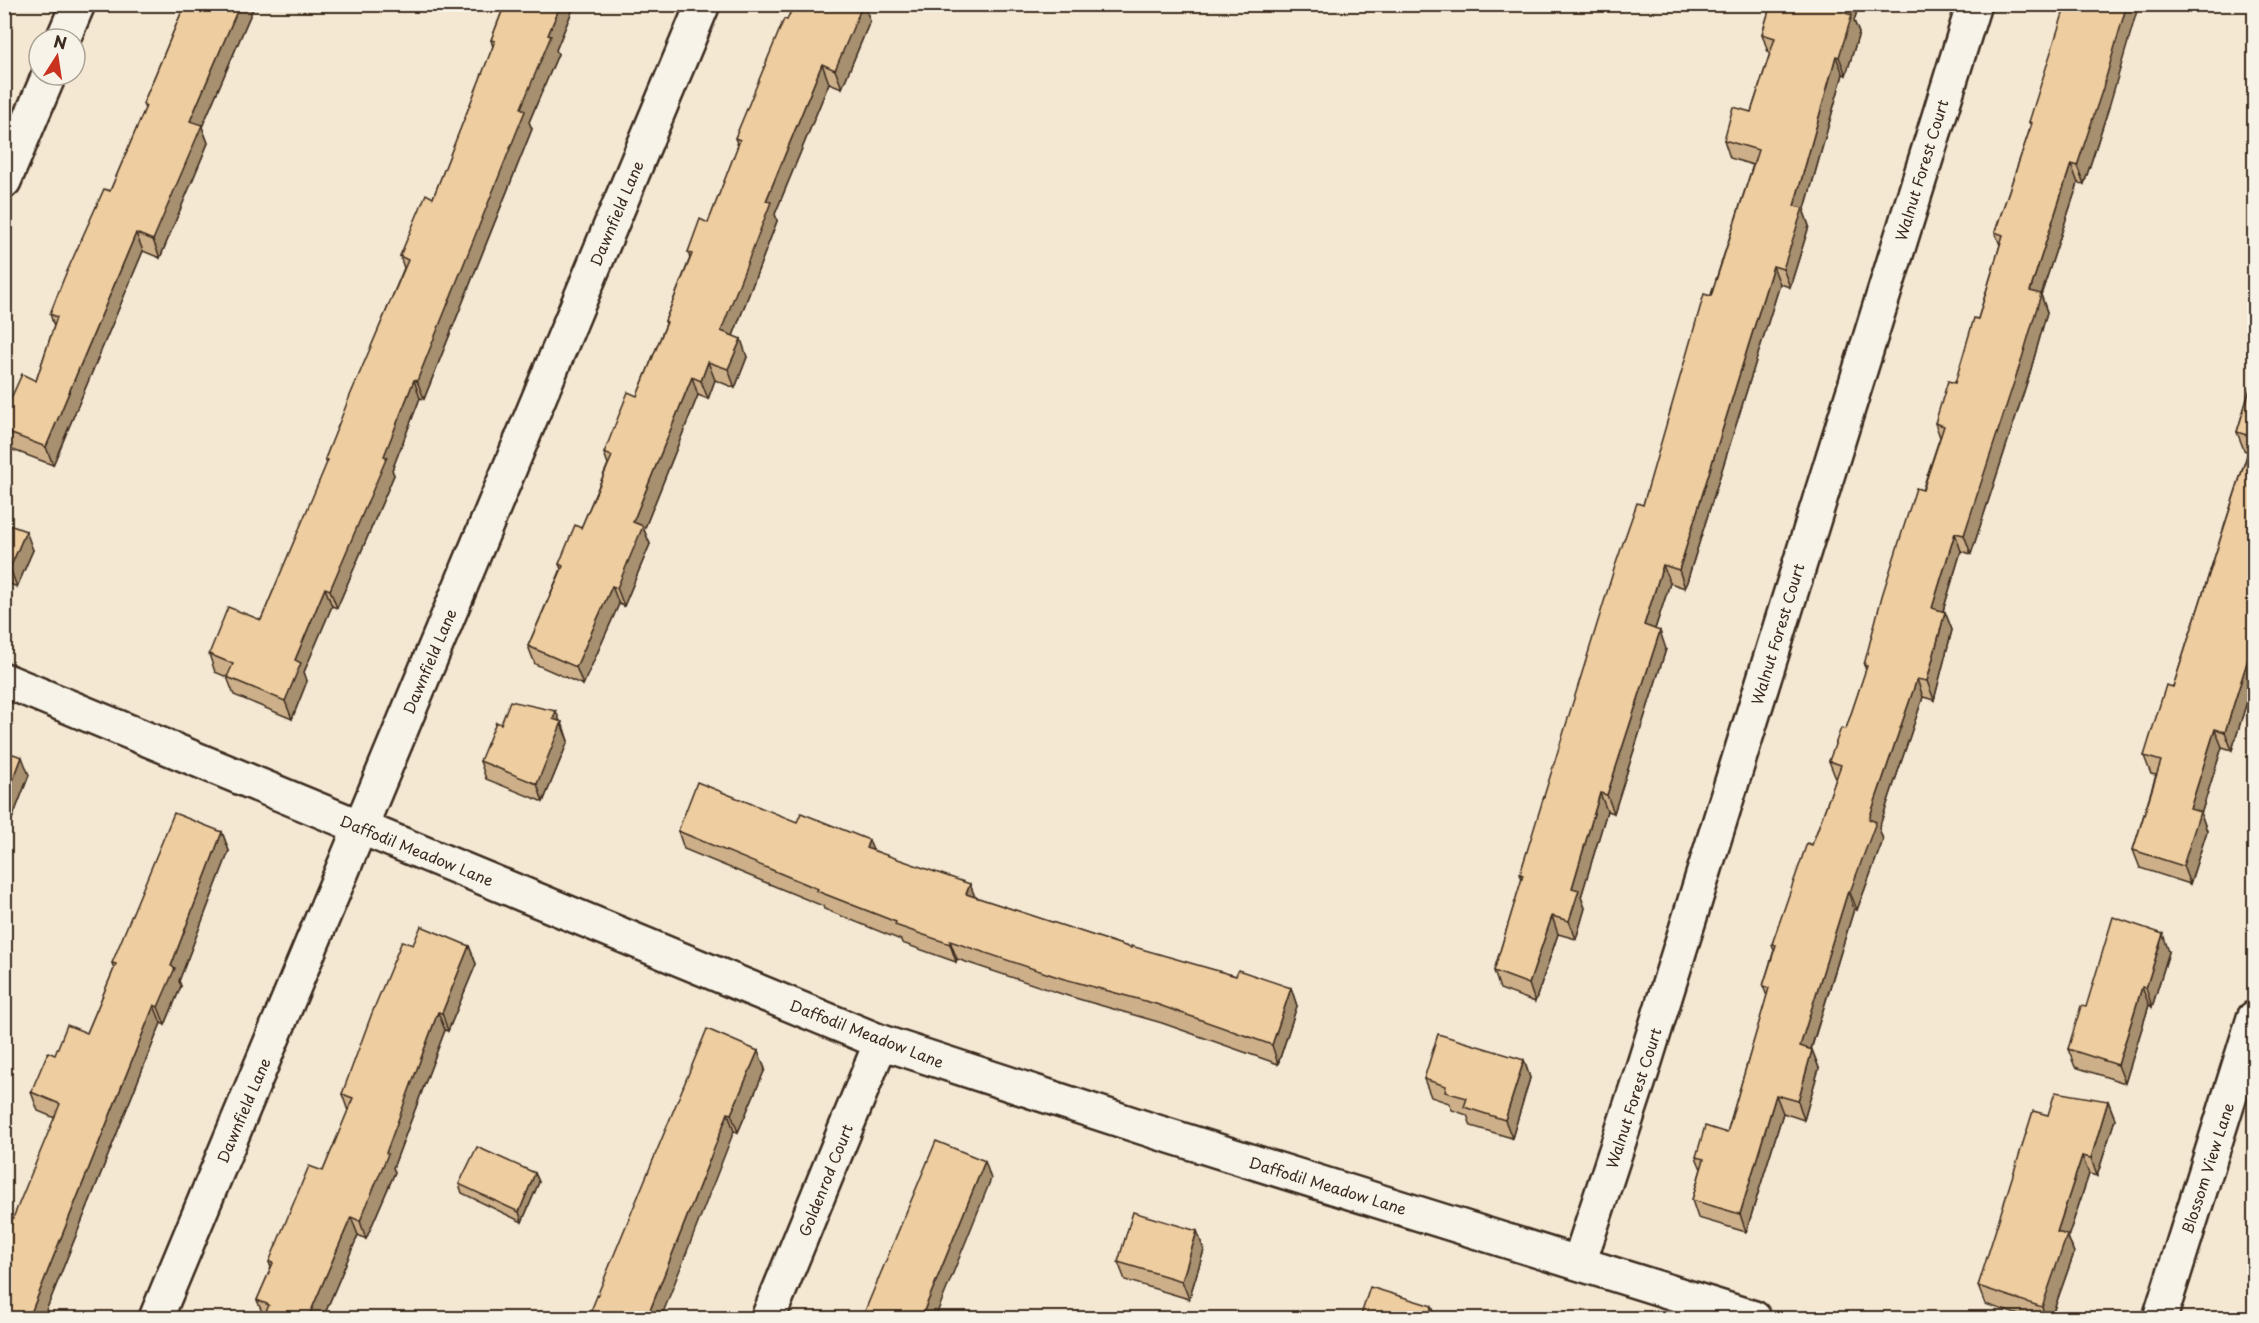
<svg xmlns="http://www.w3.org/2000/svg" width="2259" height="1323" viewBox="0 0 2259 1323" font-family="'Playpen Sans',sans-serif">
<rect width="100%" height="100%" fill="#f4e8d2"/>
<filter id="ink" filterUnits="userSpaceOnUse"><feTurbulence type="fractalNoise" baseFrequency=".0167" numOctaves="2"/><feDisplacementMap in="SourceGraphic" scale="12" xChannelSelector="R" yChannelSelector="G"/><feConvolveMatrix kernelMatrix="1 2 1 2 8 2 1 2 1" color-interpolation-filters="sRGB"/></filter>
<g filter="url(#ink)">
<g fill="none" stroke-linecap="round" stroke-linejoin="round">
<defs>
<g id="minor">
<polyline points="63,39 78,4"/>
<polyline points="4,181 49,75"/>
<polyline points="4,680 881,1042 1157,1132 1754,1318"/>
<polyline points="1579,1263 1642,1071 1974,4"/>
<polyline points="156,1318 703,4"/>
<polyline points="768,1318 881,1042"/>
<polyline points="2160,1318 2254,1018"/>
</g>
</defs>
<use href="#minor" stroke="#3b2a1e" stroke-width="38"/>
<use href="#minor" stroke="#f7f3e8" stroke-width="33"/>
</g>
<g fill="#cdb08a" stroke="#3b2a1e" stroke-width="1.5">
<polygon points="185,4 255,4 202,127 208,143 160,258 143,251 53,465 5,447 4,414 36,381 54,326 50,314 110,191 145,109 143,104"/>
<polygon points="505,4 575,4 556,50 558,54 529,122 532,129 424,399 420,398 392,470 394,475 337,608 332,606 304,672 307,681 292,719 234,695 227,677 215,672 209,654 261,620 327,464 325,459 404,268 400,256 433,198 493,47 491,40"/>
<polygon points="794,4 864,4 870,21 842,88 829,83 775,214 777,221 733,336 747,357 735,388 715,380 708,399 698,395 644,530 650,544 624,606 619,604 583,685 535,664 528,646 561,569 559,564 581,528 608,464 604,453 637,396 666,324 665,321 690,258 688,252 708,223 738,146 735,138"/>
<polygon points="1766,4 1859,4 1854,21 1859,33 1846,75 1843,74 1804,212 1809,226 1790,287 1780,284 1685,588 1670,583 1655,629 1666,649 1614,813 1607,811 1581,897 1585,908 1576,939 1558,934 1535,1002 1500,989 1494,971 1522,879 1520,874 1643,505 1753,165 1730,158 1724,140 1751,112 1770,53 1768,52 1762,34 1769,11"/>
<polygon points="2109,107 2084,184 2078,183 2041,295 2047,312 2029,376 1971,554 1961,551 1943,611 1945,612 1952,630 1934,700 1923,697 1879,828 1883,840 1857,910 1854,909 1811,1050 1812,1050 1819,1068 1804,1120 1783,1113 1746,1232 1698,1218 1692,1200 1701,1169 1696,1157 1727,1133 1767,996 1763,986 1774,950 1772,944 1812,845 1836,779 1829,761 1846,729 1866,670 1864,665 1940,437 1935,423 1955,383 1978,319 2000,245 1995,232 2031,126 2029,122"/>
<polygon points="2254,376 2254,679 2232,750 2222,747 2201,814 2207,831 2190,884 2140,868 2133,850 2156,775 2151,774 2144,756 2173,687 2248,452 2244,450 2237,432"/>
<polygon points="4,523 33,550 17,587 4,581"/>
<polygon points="560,722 562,722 568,741 543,802 486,779 480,761 501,724"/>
<polygon points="4,751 29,775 12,819 4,816"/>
<polygon points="797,822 873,850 975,897 1131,948 1236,976 1291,988 1297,1006 1278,1064 1162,1023 1068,996 957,959 956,962 902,943 901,940 824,909 823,906 684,849 678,831"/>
<polygon points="222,832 229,851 179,981 181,986 165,1025 161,1023 43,1318 4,1318 55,1118 38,1111 31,1092 55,1055 87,1033 114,969 112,963"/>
<polygon points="413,945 469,946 476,964 448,1031 445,1030 393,1168 395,1172 366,1239 358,1235 323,1318 263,1318 264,1317 257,1300 271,1268 269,1262 323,1171 348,1111 342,1094"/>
<polygon points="2169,952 2152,1007 2149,1005 2125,1083 2075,1067 2068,1049 2086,1007"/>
<polygon points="758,1051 765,1069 738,1132 734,1131 588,1318"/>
<polygon points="1524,1060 1530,1078 1512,1138 1471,1126 1467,1115 1452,1110 1449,1103 1431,1097 1424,1079"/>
<polygon points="2108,1101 2115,1119 2097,1176 2089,1174 2068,1237 2074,1253 2051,1318 2028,1318 1985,1304 1978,1286 2048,1115"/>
<polygon points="535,1173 539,1182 522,1222 462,1193 459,1184"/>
<polygon points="1197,1231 1204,1250 1189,1299 1125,1280 1118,1262"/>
</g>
<g fill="#a79070" stroke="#3b2a1e" stroke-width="1.5">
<polygon points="240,4 255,4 202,127 208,143 160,258 153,240 190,121"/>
<polygon points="561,4 575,4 556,50 558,54 529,122 532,129 424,399 417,381 548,35"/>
<polygon points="854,4 864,4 870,21 842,88 835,70"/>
<polygon points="1847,4 1859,4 1854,21 1859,33 1846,75 1839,57 1845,13"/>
<polygon points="2127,4 2139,4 2109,107 2084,184 2077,166"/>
<polygon points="1836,56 1843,74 1804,212 1809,226 1790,287 1783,269 1794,206"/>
<polygon points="822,64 829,83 775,214 777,221 728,349 721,331 766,201"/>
<polygon points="2071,164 2078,183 2041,295 2047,312 2029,376 1971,554 1964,535 2030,291"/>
<polygon points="136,233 143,251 53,465 46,447"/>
<polygon points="1773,266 1780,284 1685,588 1679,570"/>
<polygon points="741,339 747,357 735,388 728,369"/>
<polygon points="708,362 715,380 708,399 701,381"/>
<polygon points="692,377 698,395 644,530 650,544 624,606 617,588 633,522"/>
<polygon points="414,380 420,398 392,470 394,475 337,608 330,590"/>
<polygon points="26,531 33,550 17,587 10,568"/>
<polygon points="1955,533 1961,551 1938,627 1932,608"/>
<polygon points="1663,565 1670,583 1650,644 1644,625"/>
<polygon points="612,586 619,604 583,685 576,667"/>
<polygon points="325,588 332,606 304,672 307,681 292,719 285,701 295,660"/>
<polygon points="1945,612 1952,630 1934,700 1927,681"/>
<polygon points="1660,631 1666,649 1614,813 1607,795"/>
<polygon points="2254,640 2254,679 2232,750 2225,732"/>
<polygon points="1917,679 1923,697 1879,828 1883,840 1857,910 1850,892 1869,819"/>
<polygon points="556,711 568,741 543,802 537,784 553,719"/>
<polygon points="2215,729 2222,747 2201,814 2207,831 2190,884 2183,866 2190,809"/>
<polygon points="22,757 29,775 12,819 5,801"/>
<polygon points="1600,793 1607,811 1581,897 1585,908 1576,939 1569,921 1572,888"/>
<polygon points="222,832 229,851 179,981 181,986 165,1025 158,1007 171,966"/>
<polygon points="869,840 876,858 866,848"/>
<polygon points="970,884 977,902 966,894"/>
<polygon points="1848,891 1854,909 1806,1065 1800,1046"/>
<polygon points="1552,916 1558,934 1535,1002 1529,984"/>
<polygon points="2163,934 2169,952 2152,1007 2146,988"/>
<polygon points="950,941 957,959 956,962 950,944"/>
<polygon points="469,946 476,964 448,1031 442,1013"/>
<polygon points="2142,987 2149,1005 2125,1083 2118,1065"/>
<polygon points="1291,988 1297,1006 1278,1064 1272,1045"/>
<polygon points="154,1005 161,1023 43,1318 29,1318"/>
<polygon points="438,1012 445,1030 393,1168 395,1172 366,1239 360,1221"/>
<polygon points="1812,1050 1819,1068 1804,1120 1798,1101"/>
<polygon points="758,1051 765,1069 738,1132 731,1114"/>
<polygon points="1524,1060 1530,1078 1512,1138 1505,1120"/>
<polygon points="1776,1095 1783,1113 1746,1232 1740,1214"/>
<polygon points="2108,1101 2115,1119 2097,1176 2091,1158"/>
<polygon points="728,1113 734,1131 661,1318 647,1318"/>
<polygon points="2082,1156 2089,1174 2068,1237 2074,1253 2051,1318 2046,1318 2042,1307 2057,1232"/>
<polygon points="985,1161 991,1179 935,1318 921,1318"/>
<polygon points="535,1173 539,1182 522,1222 519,1212"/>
<polygon points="351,1217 358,1235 323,1318 308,1318"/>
<polygon points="1197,1231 1204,1250 1189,1299 1182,1281"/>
<polygon points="1432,1306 1436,1318 1429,1315"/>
</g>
<g fill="#eecda0" stroke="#3b2a1e" stroke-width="1.5">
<polygon points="185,4 240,4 190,121 202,125 153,240 136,233 46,447 4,431 4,414 22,374 36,381 57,317 50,314 64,278 104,189 110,191 146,106 143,104"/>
<polygon points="505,4 561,4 548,35 551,36 521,108 525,111 417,381 414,380 384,456 387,457 330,590 325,588 295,660 301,663 285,701 227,677 233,664 209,654 228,607 261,620 328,460 325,459 349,398 408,260 400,256 426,194 433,198 495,41 491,40"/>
<polygon points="794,4 863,4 835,70 822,64 766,201 771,202 721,331 741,339 728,369 708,362 701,381 692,377 633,522 643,526 617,588 612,586 576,667 528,646 563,566 559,564 575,525 581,528 612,456 604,453 628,392 637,396 667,322 665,321 692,254 688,252 700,219 708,223 740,140 735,138 784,19 787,20"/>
<polygon points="1771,4 1847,4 1845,13 1852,15 1839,57 1836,56 1794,206 1803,208 1783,269 1773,266 1679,570 1663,565 1644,625 1660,631 1607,795 1600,793 1572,888 1579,890 1569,921 1552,916 1529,984 1494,971 1523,875 1520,874 1615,566 1637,503 1643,505 1704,294 1711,296 1758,150 1724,140 1733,107 1751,112 1775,38 1762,34"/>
<polygon points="2066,4 2127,4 2103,88 2077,166 2071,164 2030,291 2041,294 2022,358 1964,535 1955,533 1932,608 1945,612 1927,681 1917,679 1869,819 1876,822 1850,892 1848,891 1800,1046 1812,1050 1798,1101 1776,1095 1740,1214 1692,1200 1704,1159 1696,1157 1705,1126 1727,1133 1769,988 1763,986 1776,945 1772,944 1807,843 1812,845 1841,765 1829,761 1841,728 1846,729 1867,666 1864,665 1882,596 1916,488 1923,490 1944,426 1935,423 1948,381 1955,383 1974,318 1978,319 2003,235 1995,232 2032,123 2029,122"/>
<polygon points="2254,376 2254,640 2225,732 2215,729 2190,809 2200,812 2183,866 2133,850 2161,761 2144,756 2166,685 2173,687 2253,437 2237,432"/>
<polygon points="4,523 26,531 10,568 4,566"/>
<polygon points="510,701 556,711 553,719 562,722 537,784 480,761 496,722 501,724"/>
<polygon points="4,751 22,757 5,801 4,800"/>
<polygon points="697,782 797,822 801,813 869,840 866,848 970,884 966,894 1131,948 1131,946 1236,976 1238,970 1291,988 1272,1045 1156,1004 1061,978 950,941 950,944 895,925 896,922 817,891 818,889 678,831"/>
<polygon points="174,813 222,832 171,966 175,968 158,1007 154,1005 29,1318 4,1318 4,1240 60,1104 31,1092 48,1052 55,1055 67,1025 87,1033 116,964 112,963"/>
<polygon points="2113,917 2163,934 2146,988 2142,987 2118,1065 2068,1049 2081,1006 2086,1007"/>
<polygon points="421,926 469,946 442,1013 438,1012 386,1153 388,1154 360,1221 351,1217 308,1318 263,1318 269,1305 257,1300 273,1263 269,1262 309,1166 323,1171 353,1098 342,1094 372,1013 402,941 413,945"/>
<polygon points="707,1029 758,1051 731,1114 728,1113 647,1318 588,1318"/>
<polygon points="1438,1034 1524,1060 1505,1120 1464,1107 1467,1098 1445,1092 1446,1086 1424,1079"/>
<polygon points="2055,1092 2108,1101 2091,1158 2082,1156 2057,1232 2067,1235 2042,1307 1978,1286 2033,1111 2048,1115"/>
<polygon points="936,1141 985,1161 921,1318 862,1318"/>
<polygon points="477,1147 535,1173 519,1212 459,1184"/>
<polygon points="1133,1212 1197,1231 1182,1281 1118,1262"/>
<polygon points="1370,1287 1432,1306 1429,1315 1439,1318 1360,1318"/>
</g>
</g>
<g text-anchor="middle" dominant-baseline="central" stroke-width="4.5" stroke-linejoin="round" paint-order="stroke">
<g font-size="15" fill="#3b2a1e" stroke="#f7f3e8">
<text transform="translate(1921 170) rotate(-73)">Walnut Forest Court</text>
<text transform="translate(616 213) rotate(-67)">Dawnfield Lane</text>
<text transform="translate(1777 634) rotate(-73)">Walnut Forest Court</text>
<text transform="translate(429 661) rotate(-67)">Dawnfield Lane</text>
<text transform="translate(417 850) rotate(22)">Daffodil Meadow Lane</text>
<text transform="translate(867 1033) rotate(21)">Daffodil Meadow Lane</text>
<text transform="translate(1633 1098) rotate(-72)">Walnut Forest Court</text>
<text transform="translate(243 1110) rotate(-67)">Dawnfield Lane</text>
<text transform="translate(2207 1168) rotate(-72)">Blossom View Lane</text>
<text transform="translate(825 1180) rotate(-68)">Goldenrod Court</text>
<text transform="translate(1328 1185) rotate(17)">Daffodil Meadow Lane</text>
</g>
</g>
<rect width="2259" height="1323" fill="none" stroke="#f7f3e8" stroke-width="24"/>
<rect x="12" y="12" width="2235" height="1299" fill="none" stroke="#3b2a1e" stroke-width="2" filter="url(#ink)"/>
<g transform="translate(57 57) rotate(12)"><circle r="28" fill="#f7f3e8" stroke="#aca397" stroke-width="1.5"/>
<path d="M0-4.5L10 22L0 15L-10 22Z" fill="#c8321e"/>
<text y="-9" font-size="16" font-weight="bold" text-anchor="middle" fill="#3b2a1e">N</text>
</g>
</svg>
